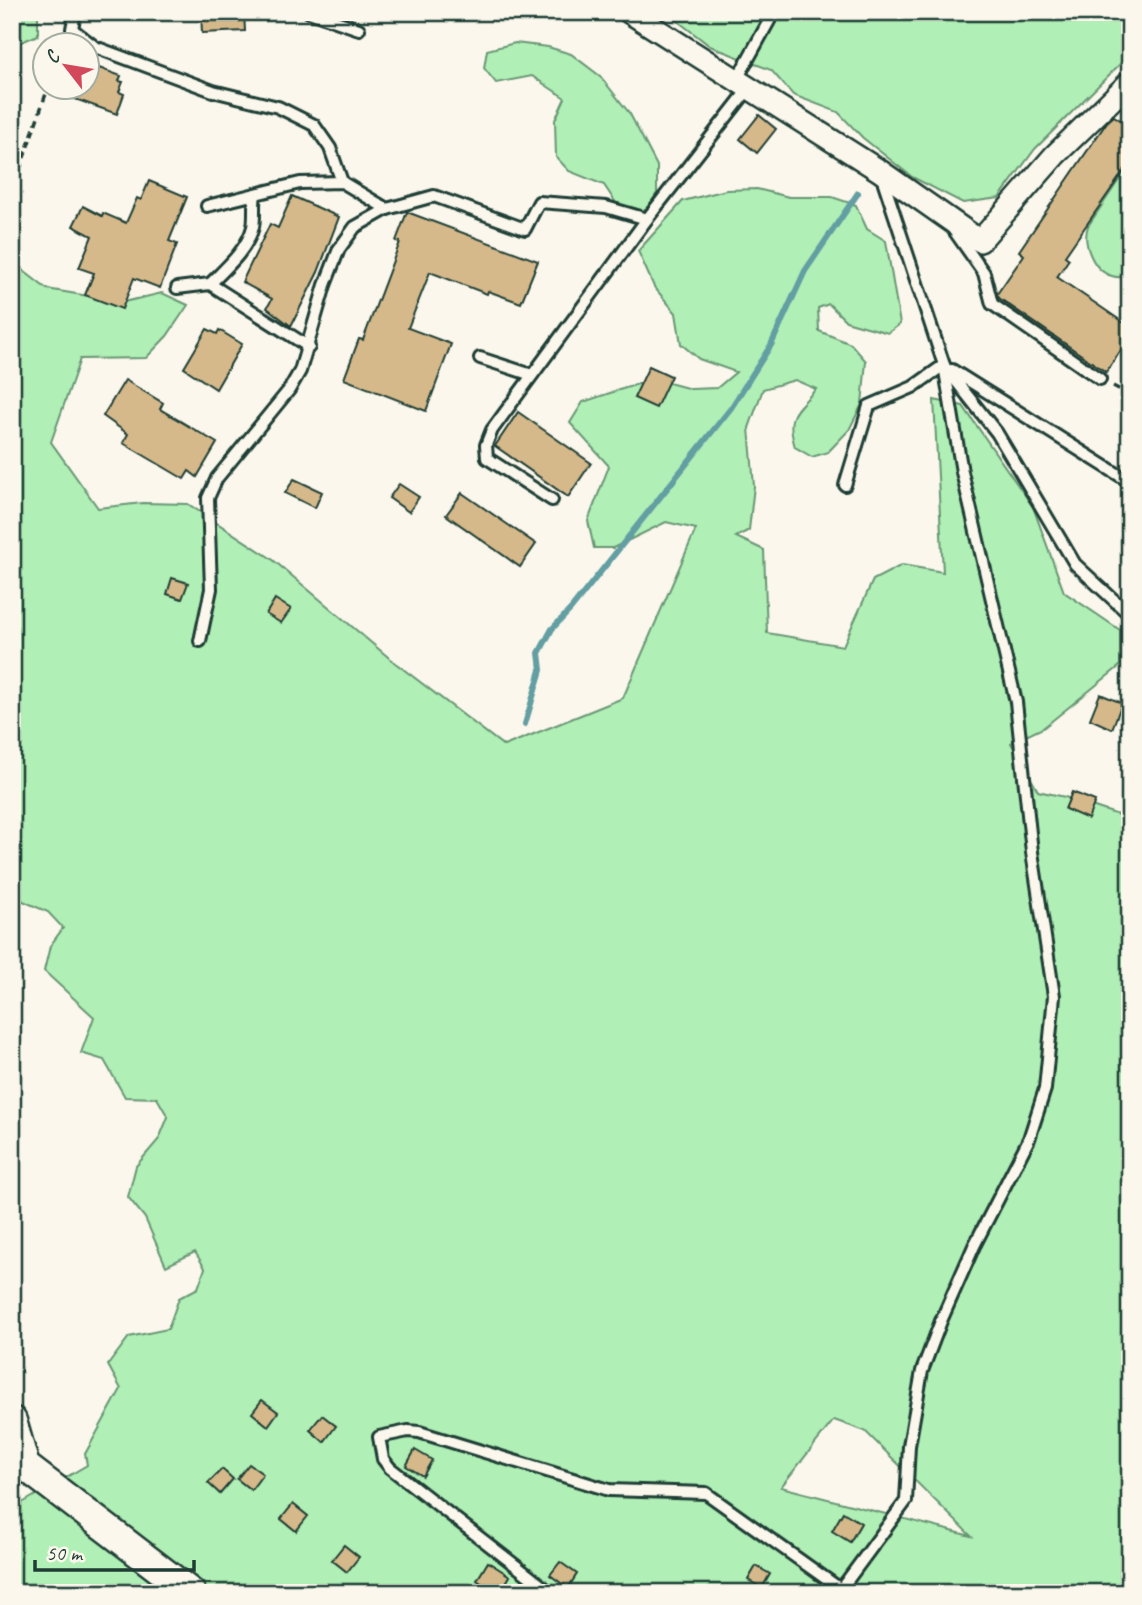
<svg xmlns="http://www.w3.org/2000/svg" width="1142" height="1605" font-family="Caveat,sans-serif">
  <rect width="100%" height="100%" fill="#fbf7ec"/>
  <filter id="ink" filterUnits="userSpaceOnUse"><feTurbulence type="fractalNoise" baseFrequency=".0143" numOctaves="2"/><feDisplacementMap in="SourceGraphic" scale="14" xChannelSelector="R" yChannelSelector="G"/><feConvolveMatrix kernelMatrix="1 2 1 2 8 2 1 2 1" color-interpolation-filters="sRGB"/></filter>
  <g filter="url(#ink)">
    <g fill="#b0efb5" stroke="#689674" stroke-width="2" fill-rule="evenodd">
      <path d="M 12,12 L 38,12 L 38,35 L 12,46 Z"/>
      <path d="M 666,12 L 1130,12 L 1130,62 L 1122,62 L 1035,149 L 999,198 L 963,203 L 912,177 L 863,138 L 838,112 L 793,95 L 771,70 L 710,46 Z"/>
      <path d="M 515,43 L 548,47 L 571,54 L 600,76 L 630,114 L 657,166 L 657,193 L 645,212 L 624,209 L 616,203 L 604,185 L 569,171 L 556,157 L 555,120 L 565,98 L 532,76 L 496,83 L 484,68 L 487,50 Z"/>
      <path d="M 1130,170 L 1130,277 C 1124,277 1117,278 1112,276 C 1093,271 1082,243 1088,226 L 1123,174 Z"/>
      <path d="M 757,189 L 789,197 L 832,197 L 856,205 L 867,229 L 886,241 L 900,324 L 888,333 L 846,321 L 829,304 L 818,308 L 819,331 L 851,344 L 866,361 L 862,404 L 849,430 L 828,452 L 812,457 L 795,447 C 785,413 796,412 816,389 L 795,380 L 763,389 L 749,428 L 754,486 L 749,530 L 736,537 L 764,550 L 767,633 L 843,646 L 873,580 L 902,565 L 943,572 L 934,400 L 963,406 L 1033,507 L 1064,592 L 1120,630 L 1120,666 L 1043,728 L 1011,743 L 1038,791 L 1065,797 L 1130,819 L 1130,1593 L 12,1593 L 12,1509 L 87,1465 L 85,1454 L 121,1389 L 108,1365 L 129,1337 L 168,1329 L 179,1298 L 198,1288 L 205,1268 L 195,1252 L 166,1266 L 145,1218 L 128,1197 L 136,1166 L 159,1139 L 168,1117 L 157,1098 L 125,1097 L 104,1060 L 81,1053 L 94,1017 L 44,971 L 50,946 L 63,928 L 48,912 L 12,896 L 12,262 L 47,289 L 124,302 L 162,293 L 188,305 L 167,336 L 146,358 L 80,359 L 51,442 L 98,508 L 143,503 L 188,504 L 272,559 L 394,662 L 504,746 L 623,698 L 696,529 L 666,522 L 613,548 L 594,548 L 588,521 L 609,466 L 570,423 L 583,402 L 616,391 L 654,379 L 691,389 L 717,388 L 736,372 L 699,359 L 681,344 L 676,313 L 654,287 L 638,251 L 683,201 L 726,190 ZM 834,1420 L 865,1431 L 971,1536 L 781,1487 Z"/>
    </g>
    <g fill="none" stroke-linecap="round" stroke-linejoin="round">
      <path stroke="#629ea2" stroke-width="6" d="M 525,724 L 541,670 L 539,653 L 552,629 L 571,609 L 731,408 L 771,345 L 805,271 L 858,193"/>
    </g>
    <g fill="#d6b98a" stroke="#1f3d34" stroke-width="2">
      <path d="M 201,12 L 244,12 L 245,31 L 202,33 Z"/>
      <path d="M 88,64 L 121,76 L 119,81 L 123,82 L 119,92 L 124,94 L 117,114 L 50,90 L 50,88 L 88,88 Z"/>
      <path d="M 759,115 L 776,129 L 757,153 L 740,139 Z"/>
      <path d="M 1114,116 L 1130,126 L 1130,162 L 1065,256 L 1069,259 L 1057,277 L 1130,327 L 1130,337 L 1106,372 L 999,298 L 997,294 L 1024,255 L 1019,251 L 1107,122 Z"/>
      <path d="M 149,181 L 187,197 L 169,241 L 177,244 L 160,288 L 134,278 L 122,309 L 85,295 L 94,273 L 79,268 L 92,236 L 73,226 L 83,206 L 102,216 L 103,213 L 126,223 L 137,198 L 141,200 Z"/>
      <path d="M 292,196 L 339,217 L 318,272 L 291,326 L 267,308 L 272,299 L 242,282 L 270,224 L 278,228 Z"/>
      <path d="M 407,212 L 538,261 L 521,303 L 488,291 L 487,294 L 430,272 L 408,328 L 451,344 L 426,411 L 344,379 L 359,339 L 363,340 L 400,242 L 396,241 Z"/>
      <path d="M 207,329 L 217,334 L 219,330 L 242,344 L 216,389 L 184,368 Z"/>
      <path d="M 649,366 L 671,376 L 656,408 L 634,398 Z"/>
      <path d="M 125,380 L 163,403 L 160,409 L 217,443 L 197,477 L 189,471 L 184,479 L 123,443 L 128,434 L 103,416 Z"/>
      <path d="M 518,412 L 591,463 L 568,497 L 495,446 Z"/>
      <path d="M 294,479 L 322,492 L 315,508 L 285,493 Z"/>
      <path d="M 399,484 L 419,497 L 409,512 L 389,498 Z"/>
      <path d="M 462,493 L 536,544 L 520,567 L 446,515 Z"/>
      <path d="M 172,578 L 188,583 L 182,599 L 167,594 Z"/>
      <path d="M 275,599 L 291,609 L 281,623 L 266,614 Z"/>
      <path d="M 1100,694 L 1122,703 L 1112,729 L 1090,719 Z"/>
      <path d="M 1072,792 L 1095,801 L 1088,819 L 1065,809 Z"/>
      <path d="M 262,1400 L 278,1412 L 268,1426 L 252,1413 Z"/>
      <path d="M 322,1415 L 336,1426 L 324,1442 L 310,1430 Z"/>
      <path d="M 415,1450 L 432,1460 L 423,1476 L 406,1466 Z"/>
      <path d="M 249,1464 L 263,1474 L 251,1490 L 237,1479 Z"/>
      <path d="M 222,1469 L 233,1479 L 220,1494 L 208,1483 Z"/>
      <path d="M 293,1504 L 308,1516 L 296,1531 L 281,1519 Z"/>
      <path d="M 843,1512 L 861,1523 L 850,1542 L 832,1531 Z"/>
      <path d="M 344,1545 L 359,1557 L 347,1572 L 332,1560 Z"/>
      <path d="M 488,1562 L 510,1576 L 500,1593 L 474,1593 L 481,1583 L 477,1580 Z"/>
      <path d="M 560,1562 L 577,1574 L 568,1588 L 550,1575 Z"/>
      <path d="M 756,1566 L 770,1574 L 762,1588 L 748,1580 Z"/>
    </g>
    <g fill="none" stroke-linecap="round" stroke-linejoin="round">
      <g stroke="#1f3d34" stroke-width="16">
        <g id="lane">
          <path d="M 75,12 L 72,29 L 95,47 L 213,91 L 278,107 L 314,125 L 330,148 L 342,182"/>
          <path d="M 309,12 L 359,29"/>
          <path d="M 737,79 L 774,12"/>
          <path d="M 207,206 L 300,183 L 342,182 L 387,209 L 434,196 L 525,229 L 539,202 L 606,207 L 647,219"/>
          <path d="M 953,229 L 984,273 L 992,304 L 1100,379"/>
          <path d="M 210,284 C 226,268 247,250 253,227 C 255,217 253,205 255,194"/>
          <path d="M 177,288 L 210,284 L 309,347"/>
          <path d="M 480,358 L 532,375"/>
          <path d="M 945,367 L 997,433 L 1075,564 L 1130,615"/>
          <path d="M 952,370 L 1130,482"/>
          <path d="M 845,485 L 869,406 L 913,387 L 944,365"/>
          <path d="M 552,500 L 487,458 L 486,445 L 492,430 L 647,219 L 750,87"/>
          <path d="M 200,641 L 211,589 L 208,498 L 217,478 L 289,390 L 300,371 L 325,285 L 339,249 L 355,227 L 387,209"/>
          <path d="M 841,1589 L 906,1501 L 909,1446 L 922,1371 L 941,1321 L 974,1246 L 1029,1139 L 1045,1089 L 1054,996 L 1032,852 L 1016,702 L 962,472 L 944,365 L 882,177"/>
          <path d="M 551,1593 L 390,1468 L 383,1459 L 379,1437 L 408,1431 L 419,1432 L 609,1490 L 706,1493 L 846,1593"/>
        </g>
      </g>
      <g stroke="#1f3d34" stroke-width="26">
        <path id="street" d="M 629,12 L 880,171 L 980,241 L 1055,155 L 1130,82"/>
      </g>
      <g stroke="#1f3d34" stroke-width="33">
        <path id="secondary" d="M 12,1421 L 25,1466 L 191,1593"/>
      </g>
      <g stroke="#1f3d34" stroke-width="3.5" stroke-dasharray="7 5" stroke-linecap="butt">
        <path d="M 12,192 L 48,88"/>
        <path d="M 1113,386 L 1130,395"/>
      </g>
      <use href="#lane" stroke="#fbf7ec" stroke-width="10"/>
      <use href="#street" stroke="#fbf7ec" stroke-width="21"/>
      <use href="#secondary" stroke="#fbf7ec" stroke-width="28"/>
    </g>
  </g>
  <rect width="1142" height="1605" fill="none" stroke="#fbf7ec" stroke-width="42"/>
  <rect x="21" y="21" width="1100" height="1563" fill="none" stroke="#1f3d34" stroke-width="2.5" filter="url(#ink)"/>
  <g transform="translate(66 66) rotate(301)"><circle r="33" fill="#fbf7ec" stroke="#a3ada2" stroke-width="2"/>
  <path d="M0-5L12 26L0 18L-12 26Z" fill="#d1495b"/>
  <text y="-10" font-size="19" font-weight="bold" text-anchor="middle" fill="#1f3d34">С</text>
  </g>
  <path d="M35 1560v10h159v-10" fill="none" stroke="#1f3d34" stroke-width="3.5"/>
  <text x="46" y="1560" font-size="21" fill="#1f3d34" stroke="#fbf7ec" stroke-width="5" paint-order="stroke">50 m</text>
</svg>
